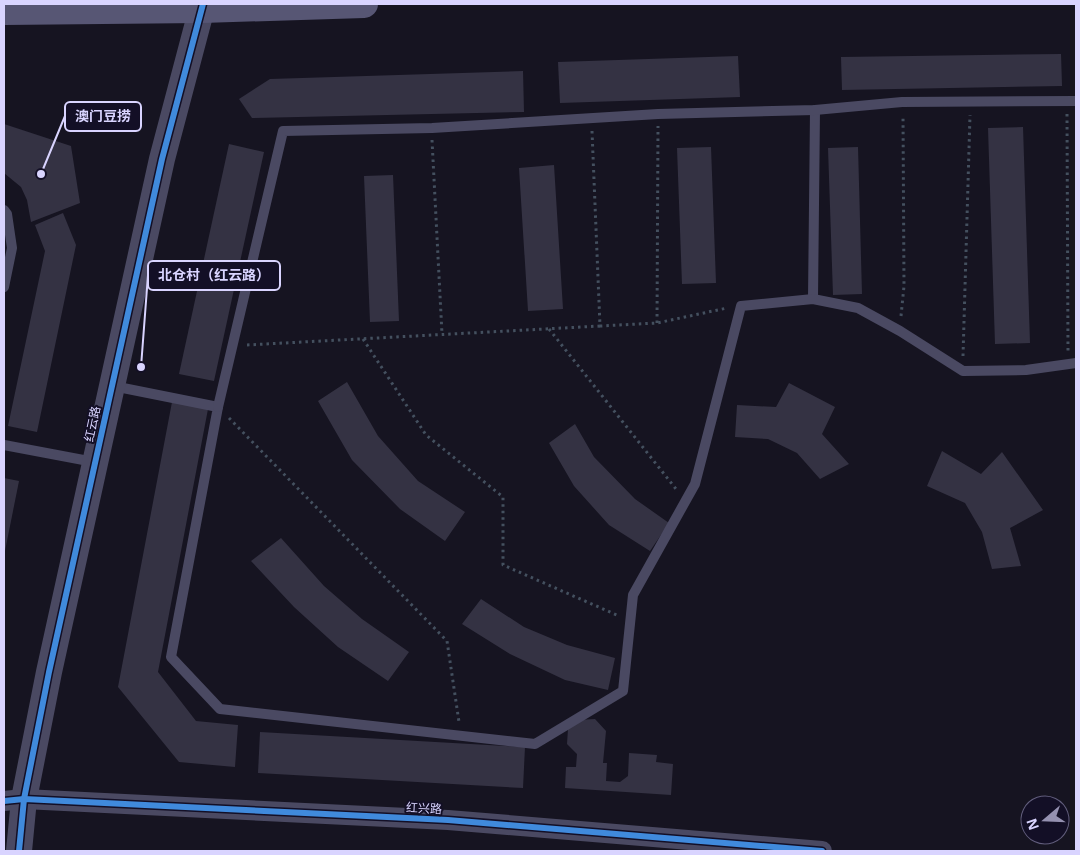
<svg xmlns="http://www.w3.org/2000/svg" width="1080" height="855" font-family="'Noto Sans','Noto Sans SC',sans-serif">
  <rect width="100%" height="100%" fill="#161421"/>
  <g fill="#343243">
    <path d="M 1061,54 L 1062,86 L 842,90 L 841,57 Z"/>
    <path d="M 738,56 L 740,97 L 560,103 L 558,62 Z"/>
    <path d="M 523,71 L 524,112 L 252,118 L 239,99 L 270,79 Z"/>
    <path d="M 4,124 L 71,146 L 80,203 L 31,222 L 27,200 L 21,187 L 4,173 Z"/>
    <path d="M 1023,127 L 1030,343 L 995,344 L 988,128 Z"/>
    <path d="M 229,144 L 264,152 L 214,381 L 179,374 Z"/>
    <path d="M 711,147 L 716,283 L 682,284 L 677,148 Z"/>
    <path d="M 858,147 L 862,294 L 833,295 L 828,148 Z"/>
    <path d="M 554,165 L 563,309 L 528,311 L 519,168 Z"/>
    <path d="M 393,175 L 399,321 L 370,322 L 364,176 Z"/>
    <path d="M 63,213 L 76,245 L 37,432 L 8,426 L 45,251 L 35,225 Z"/>
    <path d="M 347,382 L 378,436 L 418,481 L 465,512 L 445,541 L 400,509 L 352,460 L 318,401 Z"/>
    <path d="M 789,383 L 835,407 L 822,434 L 849,464 L 820,479 L 797,453 L 768,439 L 735,437 L 737,405 L 776,407 Z"/>
    <path d="M 172,402 L 208,409 L 158,672 L 196,721 L 238,725 L 235,767 L 179,762 L 118,687 Z"/>
    <path d="M 575,424 L 594,457 L 635,499 L 669,523 L 650,551 L 609,525 L 574,486 L 549,443 Z"/>
    <path d="M 942,451 L 981,474 L 1002,452 L 1043,510 L 1010,528 L 1021,566 L 992,569 L 982,532 L 965,503 L 927,486 Z"/>
    <path d="M 4,478 L 19,481 L 5,551 L 4,551 Z"/>
    <path d="M 281,538 L 324,586 L 362,619 L 409,652 L 388,681 L 338,647 L 294,607 L 251,561 Z"/>
    <path d="M 481,599 L 524,627 L 567,645 L 615,658 L 608,690 L 565,680 L 510,654 L 462,624 Z"/>
    <path d="M 595,719 L 606,731 L 603,763 L 607,763 L 606,781 L 620,782 L 628,776 L 629,753 L 657,755 L 656,762 L 673,764 L 671,795 L 565,788 L 566,767 L 576,767 L 577,754 L 567,744 L 568,729 L 577,720 Z"/>
    <path d="M 260,732 L 525,747 L 523,788 L 258,773 Z"/>
  </g>
  <g fill="none" stroke-linecap="round" stroke-linejoin="round">
    <g stroke="#44505f" stroke-width="3" stroke-dasharray="2.5 4" stroke-linecap="butt">
      <path d="M 1067,114 L 1068,351"/>
      <path d="M 592,131 L 600,326 L 657,323 L 727,308"/>
      <path d="M 432,140 L 442,334"/>
      <path d="M 901,316 L 904,286 L 903,115"/>
      <path d="M 657,323 L 658,126"/>
      <path d="M 549,329 L 676,489"/>
      <path d="M 363,339 L 426,435 L 503,497 L 503,565 L 619,616"/>
      <path d="M 247,345 L 600,326"/>
      <path d="M 963,356 L 970,115"/>
      <path d="M 229,418 L 447,641 L 459,722"/>
    </g>
    <g stroke="#4a4962" stroke-width="10">
      <path d="M 4,210 L 7,214 L 12,248 L 4,287"/>
      <path d="M 813,299 L 815,110"/>
      <path d="M 113,386 L 218,407 L 171,657 L 220,709 L 535,744 L 623,691 L 633,595 L 695,484 L 741,306 L 813,299 L 858,308 L 900,331 L 963,371 L 1026,370 L 1076,363"/>
      <path d="M 218,407 L 283,131 L 432,128 L 658,114 L 815,110 L 902,102 L 1076,101"/>
      <path d="M 4,445 L 94,462"/>
    </g>
    <path stroke="#4a4962" stroke-width="20" d="M 4,801 L 24,799 L 448,820 L 822,851"/>
    <path stroke="#4a4962" stroke-width="26" d="M 19,851 L 24,799 L 49,672 L 162,159 L 203,4"/>
    <path stroke="#575674" stroke-width="28" d="M 4,11 L 202,9 L 364,4"/>
    <g stroke="#130f26" stroke-width="9">
      <g id="cycleway">
        <path d="M 4,801 L 24,799 L 448,820 L 822,851"/>
        <path d="M 19,851 L 24,799 L 49,672 L 162,159 L 203,4"/>
      </g>
    </g>
    <use href="#cycleway" stroke="#408adc" stroke-width="6"/>
  </g>
  <g text-anchor="middle" dominant-baseline="central" stroke-width="4" stroke-linejoin="round" paint-order="stroke">
    <g font-size="12" fill="#d9d4ff" stroke="#130f26">
      <text transform="translate(92 424) rotate(-78)">红云路</text>
      <text transform="translate(424 808) rotate(3)">红兴路</text>
    </g>
  </g>
  <path fill="none" stroke="#d9d4ff" stroke-width="2" d="M41 174L65 116M141 367L148 275"/>
  <g fill="#d9d4ff" stroke="#130f26" stroke-width="2">
    <circle cx="41" cy="174" r="5"/>
    <circle cx="141" cy="367" r="5"/>
  </g>
  <g fill="#130f26" stroke="#d9d4ff" stroke-width="2">
    <rect x="65" y="102" width="76" height="29" rx="5"/>
    <rect x="148" y="261" width="132" height="29" rx="5"/>
  </g>
  <g font-size="14" text-anchor="middle" font-weight="bold" fill="#d9d4ff">
    <text x="103" y="121">澳门豆捞</text>
    <text x="214" y="280">北仓村（红云路）</text>
  </g>
  <rect width="1080" height="855" fill="none" stroke="#d9d4ff" stroke-width="10"/>
  <g transform="translate(1045 820) rotate(251)"><circle r="24" fill="#130f26" stroke="#625e7d"/>
  <path d="M0-4L9 19L0 12L-9 19Z" fill="#9591b1"/>
  <text y="-8" font-size="14" font-weight="bold" text-anchor="middle" fill="#d9d4ff">N</text>
  </g>
</svg>
